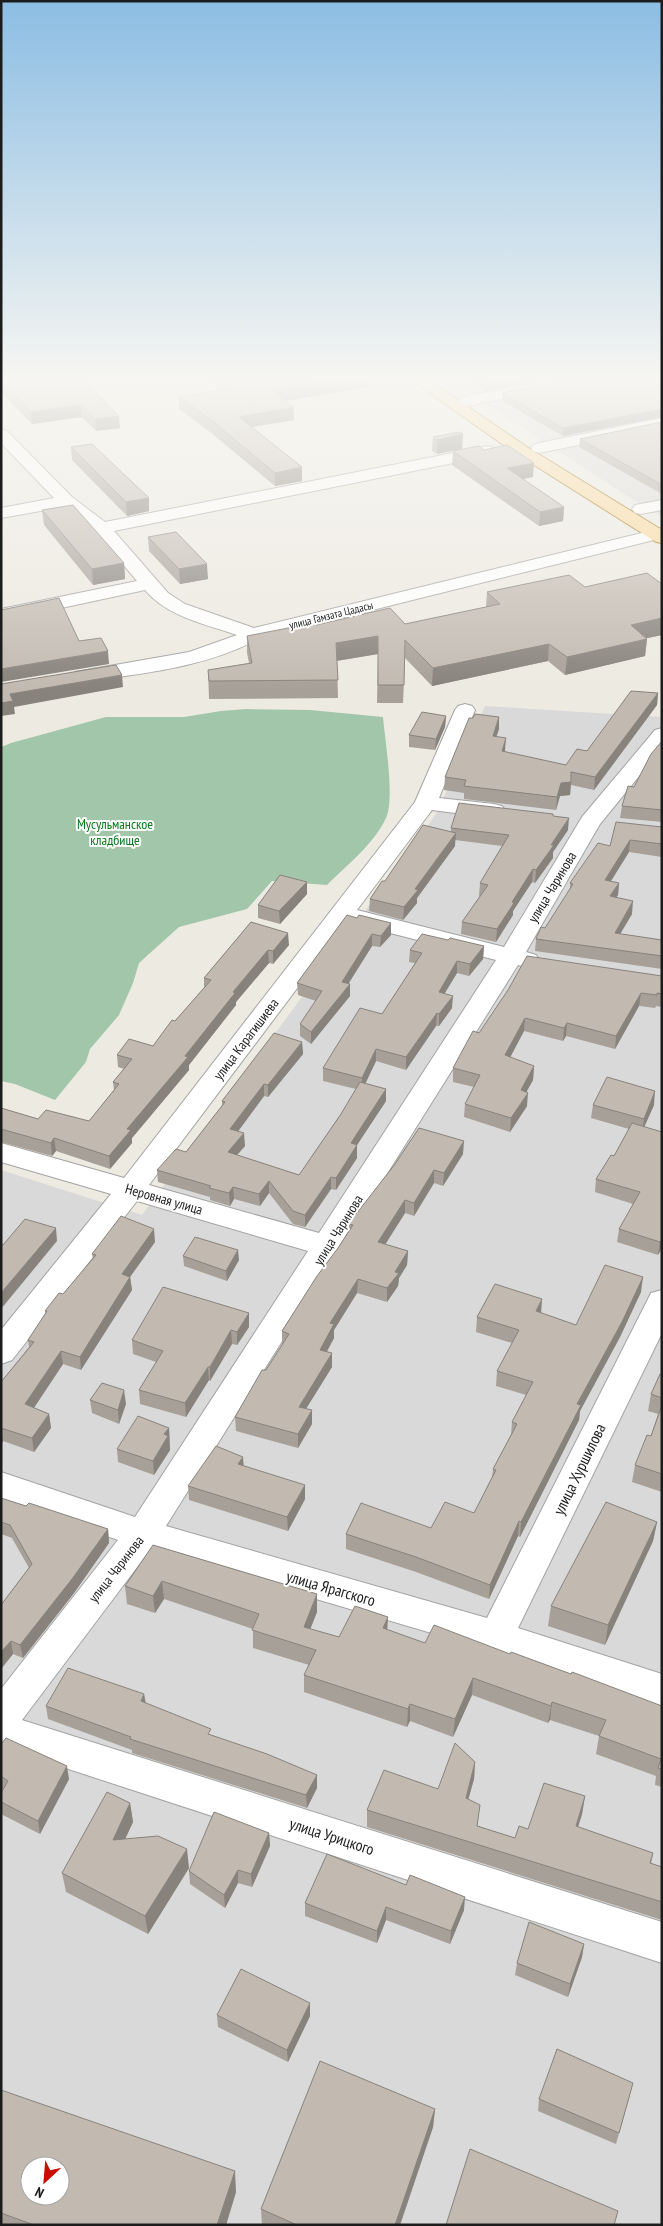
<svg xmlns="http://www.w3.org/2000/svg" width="663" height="2226" font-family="'PT Sans Narrow',sans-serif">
  <rect width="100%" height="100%" fill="#edeae1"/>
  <g fill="#dad9d9" fill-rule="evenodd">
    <path d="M 445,378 L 662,378 L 662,517 L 632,499 Z"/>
    <path d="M 485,706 L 662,717 L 662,2225 L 1,2225 L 1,1170 L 142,1215 L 436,814 ZM 30,2166 L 60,2166 L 60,2196 L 30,2196 Z"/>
  </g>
  <path fill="#a2c6aa" d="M 246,709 L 310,710 L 383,717 C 385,740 395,799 386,818 C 373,845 348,864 327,885 L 272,881 L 247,909 L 179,927 L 139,963 L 133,983 L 119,1015 L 90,1049 L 86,1062 L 55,1100 L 15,1084 L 1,1081 L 1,747 L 11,743 L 106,717 L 184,717 L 221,711 Z"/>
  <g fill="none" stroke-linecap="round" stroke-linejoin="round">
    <g stroke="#a3a3a3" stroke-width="2">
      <g id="minor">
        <path d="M 560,378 L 592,378 L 585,382 L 467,406 L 462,404 L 459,401 L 462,398 L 467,396 Z"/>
        <path d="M 662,418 L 662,428 L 539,453 L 533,451 L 531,448 L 533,445 L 539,443 Z"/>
        <path d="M 1,429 L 7,431 L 72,497 L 105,522 L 488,446 L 494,448 L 496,451 L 494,454 L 488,456 L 114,531 L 168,593 L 185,604 L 254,628 L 662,528 L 662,538 L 260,638 C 205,668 143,673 82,682 L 75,680 L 72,676 L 75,672 L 189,652 L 237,635 C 205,624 168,617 145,590 L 1,621 L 1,609 L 137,581 L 96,532 L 63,507 L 1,518 L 1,508 L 54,498 L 1,443 Z"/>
        <path d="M 662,500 L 662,510 L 641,514 L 635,513 L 632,509 L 635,505 Z"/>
        <path d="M 465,704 L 472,706 L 475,710 L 439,798 L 494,804 L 502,806 L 505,811 L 502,816 L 494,818 L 432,810 L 357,910 L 504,947 L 582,817 L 655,730 L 662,728 L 662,748 L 600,824 L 526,952 L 536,955 L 539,960 L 536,965 L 527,967 L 518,965 L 166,1526 L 487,1618 L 647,1301 L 651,1293 L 662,1290 L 662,1333 L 518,1628 L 662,1674 L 662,1707 L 496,1652 L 150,1550 L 22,1720 L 662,1922 L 662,1963 L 1,1747 L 1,1689 L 118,1540 L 1,1499 L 1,1472 L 135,1517 L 308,1251 L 137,1201 L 12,1360 L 1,1364 L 1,1330 L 111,1194 L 1,1162 L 1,1143 L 124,1178 L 415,802 L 455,710 L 458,706 ZM 347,922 L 496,960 L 319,1233 L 149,1185 Z"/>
      </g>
    </g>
    <g stroke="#936d00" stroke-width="2">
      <path id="major" d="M 408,378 L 426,378 L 527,447 L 662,530 L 662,543 L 656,542 L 515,453 Z"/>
    </g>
    <use href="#minor" fill="#fff" fill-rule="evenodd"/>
    <use href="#major" fill="#fcd797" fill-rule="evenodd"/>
  </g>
  <g fill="#a7a098">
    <path d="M 1,378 L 82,378 L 120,428 L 96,431 L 82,417 L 32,424 L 1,392 Z"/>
    <path d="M 204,378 L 370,378 L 370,387 L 285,401 L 294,420 L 252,427 L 302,481 L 275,486 L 210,432 L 179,409 L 179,397 L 219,390 Z"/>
    <path d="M 464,378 L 548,378 L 485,391 Z"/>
    <path d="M 662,378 L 662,417 L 563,436 L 502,401 L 502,393 Z"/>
    <path d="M 662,422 L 662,494 L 579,447 L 580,439 Z"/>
    <path d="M 433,437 L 462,449 L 437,454 L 432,451 Z"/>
    <path d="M 71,447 L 149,498 L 149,511 L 127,516 L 72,460 Z"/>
    <path d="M 484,450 L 533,477 L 523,479 L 564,507 L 563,521 L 539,526 L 452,465 L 453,451 Z"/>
    <path d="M 42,510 L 124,563 L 125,579 L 93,585 L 44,525 Z"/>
    <path d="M 148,537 L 208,579 L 180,584 L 149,551 Z"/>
    <path d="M 662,584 L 662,635 L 647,638 L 645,656 L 565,675 L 548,661 L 432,686 L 405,658 L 403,703 L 377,703 L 378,654 L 337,661 L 338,698 L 209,699 L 208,670 L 249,663 L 247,653 L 247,636 L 316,625 L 405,624 L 486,607 L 487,592 Z"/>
    <path d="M 658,693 L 657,705 L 594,790 L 571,785 L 570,795 L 560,796 L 556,810 L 464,799 L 464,793 L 444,790 L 445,777 L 473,718 L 499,729 L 496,737 L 505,752 L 566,765 L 587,751 Z"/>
    <path d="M 446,716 L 445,727 L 435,750 L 409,747 L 409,735 Z"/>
    <path d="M 662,741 L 662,822 L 620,818 L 622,806 L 634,787 Z"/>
    <path d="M 553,816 L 568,830 L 553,852 L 553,858 L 535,883 L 532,882 L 513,911 L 513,915 L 496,942 L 461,934 L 462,922 L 480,896 L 479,896 L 480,883 L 502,846 L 455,840 L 455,846 L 417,898 L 417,903 L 403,920 L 369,911 L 370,899 L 385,881 L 451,832 L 451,828 Z"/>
    <path d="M 662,827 L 662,857 L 629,852 L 611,881 L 619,883 L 618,895 L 616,897 L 632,914 L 620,934 L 662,940 L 662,969 L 535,951 L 536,939 L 545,928 L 570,890 L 570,883 L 610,846 Z"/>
    <path d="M 307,882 L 307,894 L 280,924 L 258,918 L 258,905 Z"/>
    <path d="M 357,918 L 391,923 L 391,935 L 380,947 L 372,946 L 348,984 L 350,984 L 350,996 L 311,1044 L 300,1036 L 300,1024 L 316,1001 L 298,995 L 297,983 Z"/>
    <path d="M 251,922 L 289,945 L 273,964 L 269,963 L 236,1002 L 236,1005 L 189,1065 L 189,1070 L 132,1138 L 132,1143 L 110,1169 L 56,1151 L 52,1156 L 1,1142 L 1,1108 L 38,1119 L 89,1121 L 114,1090 L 113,1082 L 124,1069 L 118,1067 L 117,1055 L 153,1046 L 204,988 L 204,978 Z"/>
    <path d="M 448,940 L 484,946 L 483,959 L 469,976 L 457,973 L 445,993 L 452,1008 L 439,1026 L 436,1026 L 406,1070 L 376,1061 L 365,1083 L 386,1089 L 386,1101 L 357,1145 L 357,1158 L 336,1190 L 331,1189 L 305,1227 L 293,1224 L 269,1193 L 260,1206 L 234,1199 L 230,1206 L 210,1200 L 210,1197 L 158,1182 L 157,1170 L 186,1152 L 222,1106 L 222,1101 L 302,1042 L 303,1054 L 268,1097 L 264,1096 L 238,1131 L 245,1146 L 237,1155 L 299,1175 L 341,1114 L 356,1089 L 323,1081 L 323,1068 L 382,1014 L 415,963 L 409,962 L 410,950 Z"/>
    <path d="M 662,976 L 662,1007 L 656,1006 L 655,1008 L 639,1006 L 615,1049 L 566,1036 L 563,1041 L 524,1031 L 510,1057 L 534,1066 L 533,1080 L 526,1092 L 527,1106 L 510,1132 L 464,1117 L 465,1104 L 474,1087 L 453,1082 L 453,1068 L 479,1033 Z"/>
    <path d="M 593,1105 L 654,1105 L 644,1127 L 662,1248 L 658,1255 L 617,1242 L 619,1229 L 633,1204 L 595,1192 L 596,1179 L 614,1156 L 629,1129 L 591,1118 Z"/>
    <path d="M 463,1154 L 443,1186 L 434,1183 L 414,1216 L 405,1213 L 385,1244 L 408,1251 L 407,1265 L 399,1278 L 398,1286 L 387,1302 L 357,1293 L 334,1330 L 334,1338 L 327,1352 L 332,1367 L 306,1409 L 312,1424 L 298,1448 L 236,1431 L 235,1417 L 266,1370 L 282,1345 L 282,1331 L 338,1248 L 349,1230 L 349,1224 L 395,1164 Z"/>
    <path d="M 155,1242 L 130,1277 L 132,1290 L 81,1370 L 63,1364 L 34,1408 L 49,1414 L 51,1428 L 34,1452 L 3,1441 L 1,1445 L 1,1382 L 29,1347 L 28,1340 L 46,1314 L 45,1311 L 63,1294 L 93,1259 L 92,1254 Z"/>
    <path d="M 183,1256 L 239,1260 L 227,1281 L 184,1266 Z"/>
    <path d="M 641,1292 L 620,1337 L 580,1411 L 579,1420 L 520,1537 L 518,1536 L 489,1599 L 416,1572 L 346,1549 L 346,1534 L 431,1528 L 474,1513 L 492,1477 L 493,1469 L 511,1435 L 512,1422 L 526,1395 L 496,1386 L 497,1371 L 512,1343 L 476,1332 L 477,1317 L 541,1313 L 576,1325 Z"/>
    <path d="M 249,1327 L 237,1345 L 232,1344 L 210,1381 L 209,1380 L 186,1417 L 140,1404 L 139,1390 L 156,1362 L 133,1354 L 132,1340 Z"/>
    <path d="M 662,1375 L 662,1492 L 632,1482 L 635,1465 L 651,1436 L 658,1414 L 648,1411 L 651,1394 Z"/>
    <path d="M 90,1400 L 126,1404 L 119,1424 L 92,1413 Z"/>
    <path d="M 169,1428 L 170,1450 L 154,1475 L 118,1462 L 117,1449 Z"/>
    <path d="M 188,1486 L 305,1499 L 288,1531 L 189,1500 Z"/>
    <path d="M 1,1498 L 26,1506 L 108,1529 L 109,1543 L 74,1593 L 23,1658 L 13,1654 L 1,1669 L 1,1605 L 29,1568 L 12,1538 L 1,1534 Z"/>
    <path d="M 657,1522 L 653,1541 L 605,1645 L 548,1626 L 551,1606 Z"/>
    <path d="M 153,1545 L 317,1594 L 317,1612 L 310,1629 L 339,1637 L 387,1630 L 425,1643 L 510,1654 L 571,1674 L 662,1706 L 662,1787 L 655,1785 L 656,1776 L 596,1754 L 599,1736 L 550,1720 L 548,1723 L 472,1695 L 453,1737 L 410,1721 L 407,1727 L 304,1692 L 304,1675 L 309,1665 L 253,1648 L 253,1629 L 164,1599 L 155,1613 L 127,1604 L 125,1586 Z"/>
    <path d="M 144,1694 L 146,1703 L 211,1735 L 317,1775 L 317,1788 L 307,1808 L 132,1753 L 132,1750 L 48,1719 L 46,1706 Z"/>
    <path d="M 1,1744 L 69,1779 L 40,1834 L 1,1814 L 1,1793 L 3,1789 L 1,1788 Z"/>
    <path d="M 475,1762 L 474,1779 L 468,1799 L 478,1826 L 515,1838 L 528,1829 L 585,1796 L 582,1814 L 578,1827 L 653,1853 L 651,1864 L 662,1867 L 662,1920 L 367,1827 L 367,1810 L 438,1789 Z"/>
    <path d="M 130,1803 L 133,1822 L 125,1839 L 189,1868 L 148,1934 L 66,1892 L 62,1873 Z"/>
    <path d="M 269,1833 L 270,1846 L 252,1887 L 238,1883 L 225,1908 L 190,1884 L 189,1871 Z"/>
    <path d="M 305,1903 L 464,1910 L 450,1944 L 386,1920 L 377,1943 L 305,1916 Z"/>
    <path d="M 584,1944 L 582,1957 L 568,1997 L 515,1975 L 517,1963 Z"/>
    <path d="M 310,2003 L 310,2016 L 288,2062 L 218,2027 L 217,2015 Z"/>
    <path d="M 1,2090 L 236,2192 L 226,2225 L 1,2225 Z"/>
    <path d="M 630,2095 L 616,2144 L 538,2111 L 539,2099 Z"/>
    <path d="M 435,2109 L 433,2127 L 400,2225 L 262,2225 L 261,2209 Z"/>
  </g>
  <g fill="#88827c">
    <path d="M 345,378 L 370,378 L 370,387 L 271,403 L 271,390 Z"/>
    <path d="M 508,378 L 548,378 L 485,391 L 485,383 Z"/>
    <path d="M 81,405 L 82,417 L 32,424 L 31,412 Z"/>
    <path d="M 294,407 L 294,420 L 239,429 L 239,417 Z"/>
    <path d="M 662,409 L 662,417 L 563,436 L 563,428 Z"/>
    <path d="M 119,416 L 120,428 L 96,431 L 95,419 Z"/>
    <path d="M 463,434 L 462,449 L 437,454 L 437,440 Z"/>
    <path d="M 534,463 L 533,477 L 507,482 L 507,468 Z"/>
    <path d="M 302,467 L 302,481 L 275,486 L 275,473 Z"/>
    <path d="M 149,498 L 149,511 L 127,516 L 126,502 Z"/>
    <path d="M 564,507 L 563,521 L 539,526 L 540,512 Z"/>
    <path d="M 124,563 L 125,579 L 93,585 L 92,569 Z"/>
    <path d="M 207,564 L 208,579 L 180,584 L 179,569 Z"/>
    <path d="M 662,618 L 662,635 L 629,642 L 631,625 Z"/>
    <path d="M 378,636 L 378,654 L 335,661 L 336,643 Z"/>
    <path d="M 647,639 L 645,656 L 565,675 L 567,657 Z"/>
    <path d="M 549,644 L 548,661 L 432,686 L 433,668 Z"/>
    <path d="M 108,651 L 109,664 L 1,682 L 1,669 Z"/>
    <path d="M 122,675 L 123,687 L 14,707 L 15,714 L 1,716 L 1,703 L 10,694 Z"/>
    <path d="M 658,693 L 657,705 L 594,790 L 595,777 Z"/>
    <path d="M 446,716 L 445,727 L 435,750 L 436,739 Z"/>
    <path d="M 499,717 L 499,729 L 492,749 L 493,736 Z"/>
    <path d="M 506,738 L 505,751 L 501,764 L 502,751 Z"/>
    <path d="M 571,782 L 570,795 L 560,796 L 556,810 L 557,797 L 561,783 Z"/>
    <path d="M 569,818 L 568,830 L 553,852 L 553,858 L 535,883 L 536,870 L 551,845 Z"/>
    <path d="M 456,833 L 455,846 L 417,898 L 417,903 L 403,920 L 404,907 L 415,889 Z"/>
    <path d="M 630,840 L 629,852 L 604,892 L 605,880 Z"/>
    <path d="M 533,869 L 532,882 L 513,911 L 513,915 L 496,942 L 497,929 L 512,902 Z"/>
    <path d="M 307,882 L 307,894 L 280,924 L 279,911 Z"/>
    <path d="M 619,883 L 618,895 L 609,908 L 610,896 Z"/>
    <path d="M 633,901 L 632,914 L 613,946 L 615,933 Z"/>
    <path d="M 391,923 L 391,935 L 380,947 L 381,936 Z"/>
    <path d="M 288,933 L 289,945 L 273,964 L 273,951 Z"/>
    <path d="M 372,934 L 372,946 L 342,994 L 342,982 Z"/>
    <path d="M 484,946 L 483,959 L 469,976 L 470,964 Z"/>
    <path d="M 268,950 L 269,963 L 236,1002 L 236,1005 L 189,1065 L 189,1070 L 132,1138 L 132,1143 L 110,1169 L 109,1156 L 127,1129 L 185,1056 L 233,992 Z"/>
    <path d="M 457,961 L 457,973 L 438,1004 L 439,992 Z"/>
    <path d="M 350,984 L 350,996 L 311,1044 L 311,1032 Z"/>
    <path d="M 641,993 L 639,1006 L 615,1049 L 616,1036 Z"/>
    <path d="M 453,996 L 452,1008 L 439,1026 L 439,1014 Z"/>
    <path d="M 437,1013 L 436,1026 L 406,1070 L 406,1057 Z"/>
    <path d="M 525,1018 L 524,1031 L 504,1069 L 505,1055 Z"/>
    <path d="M 567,1023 L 566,1036 L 563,1041 L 564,1028 Z"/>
    <path d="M 302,1042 L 303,1054 L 268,1097 L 268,1085 Z"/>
    <path d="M 376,1049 L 376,1061 L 362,1091 L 362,1078 Z"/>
    <path d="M 534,1066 L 533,1080 L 520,1104 L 521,1090 Z"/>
    <path d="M 264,1084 L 264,1096 L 231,1141 L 230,1129 Z"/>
    <path d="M 386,1089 L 386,1101 L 357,1145 L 357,1158 L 336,1190 L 336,1178 L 351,1143 Z"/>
    <path d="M 655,1091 L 654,1105 L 642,1132 L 644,1119 Z"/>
    <path d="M 528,1093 L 527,1106 L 510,1132 L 511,1118 Z"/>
    <path d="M 244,1133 L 245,1146 L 229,1164 L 228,1152 Z"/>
    <path d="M 54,1138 L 56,1151 L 52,1156 L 51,1143 Z"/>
    <path d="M 464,1141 L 463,1154 L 443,1186 L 444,1173 Z"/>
    <path d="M 434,1170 L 434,1183 L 414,1216 L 414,1203 Z"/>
    <path d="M 331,1177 L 331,1189 L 305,1227 L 305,1215 Z"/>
    <path d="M 269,1181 L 269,1193 L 260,1206 L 259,1194 Z"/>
    <path d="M 233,1187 L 234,1199 L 230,1206 L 229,1193 Z"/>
    <path d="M 405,1200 L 405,1213 L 378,1256 L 378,1242 Z"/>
    <path d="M 56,1228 L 57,1241 L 1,1309 L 1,1293 Z"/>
    <path d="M 154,1229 L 155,1242 L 130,1277 L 132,1290 L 81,1370 L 80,1357 L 122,1274 Z"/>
    <path d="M 662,1239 L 662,1248 L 658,1255 L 660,1242 Z"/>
    <path d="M 238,1250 L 239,1260 L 227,1281 L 226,1271 Z"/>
    <path d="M 408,1251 L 407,1265 L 399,1278 L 398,1286 L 387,1302 L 387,1288 L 395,1272 Z"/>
    <path d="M 643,1277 L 641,1292 L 620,1337 L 580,1411 L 579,1420 L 520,1537 L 521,1522 L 577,1404 Z"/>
    <path d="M 358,1279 L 357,1293 L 334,1330 L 334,1338 L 320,1363 L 320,1350 L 330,1323 Z"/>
    <path d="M 542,1299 L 541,1314 L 536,1311 Z"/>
    <path d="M 249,1313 L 249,1327 L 237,1345 L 237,1332 Z"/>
    <path d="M 231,1330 L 232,1344 L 210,1381 L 210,1367 Z"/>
    <path d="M 61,1351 L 63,1364 L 27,1418 L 25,1404 Z"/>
    <path d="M 332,1353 L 332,1367 L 299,1420 L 299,1407 Z"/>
    <path d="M 208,1367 L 209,1380 L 186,1417 L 185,1403 Z"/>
    <path d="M 124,1390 L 126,1404 L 119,1424 L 118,1410 Z"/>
    <path d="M 312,1410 L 312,1424 L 298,1448 L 298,1434 Z"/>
    <path d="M 49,1414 L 51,1428 L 34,1452 L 32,1438 Z"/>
    <path d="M 1,1428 L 3,1441 L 1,1445 Z"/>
    <path d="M 169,1428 L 170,1450 L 154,1475 L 153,1461 L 164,1434 Z"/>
    <path d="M 243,1457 L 244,1470 L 238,1464 Z"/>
    <path d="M 305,1485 L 305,1499 L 288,1531 L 287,1517 Z"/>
    <path d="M 519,1521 L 518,1536 L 489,1599 L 490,1585 Z"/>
    <path d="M 657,1522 L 653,1541 L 605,1645 L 608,1625 Z"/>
    <path d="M 108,1529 L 109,1543 L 74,1593 L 23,1658 L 20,1645 Z"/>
    <path d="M 162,1581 L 164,1599 L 155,1613 L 153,1596 Z"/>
    <path d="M 317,1594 L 317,1612 L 304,1645 L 304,1627 Z"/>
    <path d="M 388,1617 L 387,1635 L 383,1628 Z"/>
    <path d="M 11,1641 L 13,1654 L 1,1669 L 1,1652 Z"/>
    <path d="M 473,1678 L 472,1695 L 453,1737 L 455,1719 Z"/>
    <path d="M 144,1694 L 146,1707 L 141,1701 Z"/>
    <path d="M 552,1702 L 550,1720 L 548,1723 L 551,1706 Z"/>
    <path d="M 410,1704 L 410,1721 L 407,1727 L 408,1709 Z"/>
    <path d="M 475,1762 L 474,1779 L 464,1815 L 466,1798 Z"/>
    <path d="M 67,1766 L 69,1779 L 40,1834 L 38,1821 Z"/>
    <path d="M 317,1775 L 317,1788 L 307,1808 L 306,1795 Z"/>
    <path d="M 585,1796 L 582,1814 L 573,1843 L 576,1826 Z"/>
    <path d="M 130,1803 L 133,1822 L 116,1859 L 113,1840 Z"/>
    <path d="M 269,1833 L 270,1846 L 252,1887 L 251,1874 Z"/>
    <path d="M 187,1849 L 189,1868 L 148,1934 L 145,1916 Z"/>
    <path d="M 238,1870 L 238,1883 L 225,1908 L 224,1895 Z"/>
    <path d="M 465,1897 L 464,1910 L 450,1944 L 451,1931 Z"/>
    <path d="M 386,1907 L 386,1920 L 377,1943 L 377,1931 Z"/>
    <path d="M 584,1944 L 582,1957 L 568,1997 L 570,1984 Z"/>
    <path d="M 310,2003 L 310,2016 L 288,2062 L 287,2050 Z"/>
    <path d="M 435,2109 L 433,2127 L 400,2225 L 395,2225 Z"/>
    <path d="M 235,2171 L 236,2192 L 226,2225 L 217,2225 Z"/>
  </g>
  <g fill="#c2bab1" stroke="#88827c" fill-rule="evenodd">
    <path d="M 1,378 L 82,378 L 119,416 L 95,419 L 81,405 L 31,412 L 1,381 Z"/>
    <path d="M 219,378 L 345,378 L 271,390 L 294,407 L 239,417 L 302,467 L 275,473 L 210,419 L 179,397 L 232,388 Z"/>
    <path d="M 478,378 L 508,378 L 485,383 Z"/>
    <path d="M 575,378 L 662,378 L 662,409 L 563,428 L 502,393 Z"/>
    <path d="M 662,422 L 662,485 L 580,439 Z"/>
    <path d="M 459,432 L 463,434 L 437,440 L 433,437 Z"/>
    <path d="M 92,444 L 149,498 L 126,502 L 71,447 Z"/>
    <path d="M 507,445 L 534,463 L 507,468 L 564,507 L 540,512 L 453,451 L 479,446 L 484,450 Z"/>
    <path d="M 73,505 L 124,563 L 92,569 L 42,510 Z"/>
    <path d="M 176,532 L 207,564 L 179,569 L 148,537 Z"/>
    <path d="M 647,573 L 662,584 L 662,618 L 631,625 L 647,639 L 567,657 L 549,644 L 433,668 L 405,640 L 404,685 L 378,685 L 378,636 L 336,643 L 338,680 L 209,681 L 208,670 L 252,663 L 247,636 L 314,623 L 316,625 L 390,608 L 405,624 L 500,604 L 487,592 L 569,575 L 585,587 Z"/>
    <path d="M 59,598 L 79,641 L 101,638 L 108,651 L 1,669 L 1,610 Z"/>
    <path d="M 116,665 L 122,675 L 10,694 L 13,701 L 1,703 L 1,684 Z"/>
    <path d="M 631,691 L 658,693 L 595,777 L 571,772 L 571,782 L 561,783 L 557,797 L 464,786 L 466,780 L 445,777 L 469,718 L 473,718 L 475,714 L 499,717 L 493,736 L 506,738 L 502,751 L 566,765 L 577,749 L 587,751 Z"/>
    <path d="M 422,712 L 446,716 L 436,739 L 409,735 Z"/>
    <path d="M 662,741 L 662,810 L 622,806 L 628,786 L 634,787 L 651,754 Z"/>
    <path d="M 459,803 L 553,814 L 553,816 L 569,818 L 551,845 L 554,845 L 536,870 L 533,869 L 512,902 L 514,903 L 497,929 L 462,922 L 488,885 L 480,883 L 509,835 L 451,828 Z"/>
    <path d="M 616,822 L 662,827 L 662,844 L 630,840 L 605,880 L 619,883 L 610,896 L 633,901 L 615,933 L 662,940 L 662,956 L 536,939 L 541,927 L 545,928 L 573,884 L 570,883 L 598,843 L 610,846 Z"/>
    <path d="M 423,825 L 456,833 L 415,889 L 418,890 L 404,907 L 370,899 L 382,881 L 385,881 Z"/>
    <path d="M 280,875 L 307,882 L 279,911 L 258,905 Z"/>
    <path d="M 347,915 L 357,918 L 359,915 L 391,923 L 381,936 L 372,934 L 342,982 L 350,984 L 311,1032 L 300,1024 L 322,991 L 297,983 Z"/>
    <path d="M 251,922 L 288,933 L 273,951 L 268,950 L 233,992 L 235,993 L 185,1056 L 188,1057 L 127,1129 L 131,1130 L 109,1156 L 54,1138 L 51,1143 L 1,1129 L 1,1108 L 38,1119 L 46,1110 L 89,1121 L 119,1084 L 113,1082 L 132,1059 L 117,1055 L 129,1039 L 153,1046 L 172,1020 L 175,1021 L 211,980 L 204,978 Z"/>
    <path d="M 422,934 L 448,940 L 450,938 L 484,946 L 470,964 L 457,961 L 439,992 L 453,996 L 439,1014 L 437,1013 L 406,1057 L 376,1049 L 362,1078 L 323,1068 L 360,1008 L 382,1014 L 422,953 L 410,950 Z"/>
    <path d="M 527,956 L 662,976 L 662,994 L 657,993 L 657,995 L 641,993 L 616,1036 L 567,1023 L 564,1028 L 525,1018 L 505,1055 L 534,1066 L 521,1090 L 528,1093 L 511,1118 L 465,1104 L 480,1075 L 453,1068 L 473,1031 L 479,1033 L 508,990 Z"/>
    <path d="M 274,1033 L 302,1042 L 268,1085 L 264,1084 L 230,1129 L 244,1133 L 228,1152 L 299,1175 L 341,1114 L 360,1082 L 386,1089 L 351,1143 L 357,1145 L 336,1178 L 331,1177 L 305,1215 L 293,1211 L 269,1181 L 259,1194 L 233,1187 L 229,1193 L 209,1188 L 211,1186 L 157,1170 L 176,1149 L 186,1152 L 225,1102 L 222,1101 Z"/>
    <path d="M 607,1077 L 655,1091 L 644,1119 L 593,1105 Z"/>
    <path d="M 632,1123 L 662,1132 L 662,1239 L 660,1242 L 619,1229 L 640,1192 L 596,1179 L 611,1155 L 614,1156 Z"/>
    <path d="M 419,1128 L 464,1141 L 444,1173 L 434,1170 L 414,1203 L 405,1200 L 378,1242 L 408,1251 L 395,1272 L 399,1273 L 387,1288 L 358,1279 L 330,1323 L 334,1324 L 320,1350 L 332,1353 L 299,1407 L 312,1410 L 298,1434 L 235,1417 L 262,1370 L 266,1370 L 289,1334 L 282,1331 L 317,1276 L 338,1248 L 353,1225 L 349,1224 L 353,1218 L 395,1164 Z"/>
    <path d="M 121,1216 L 154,1229 L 122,1274 L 130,1277 L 80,1357 L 61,1351 L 25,1404 L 49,1414 L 32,1438 L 1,1428 L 1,1382 L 34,1342 L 28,1340 L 47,1311 L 45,1311 L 59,1293 L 63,1294 L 96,1255 L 92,1254 Z"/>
    <path d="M 25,1219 L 56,1228 L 1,1293 L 1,1244 L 3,1245 Z"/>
    <path d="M 195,1237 L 238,1250 L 226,1271 L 183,1256 Z"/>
    <path d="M 605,1265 L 643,1277 L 622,1322 L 577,1404 L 581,1405 L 521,1522 L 519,1521 L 490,1585 L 416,1557 L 346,1534 L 361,1503 L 431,1528 L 445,1502 L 474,1513 L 496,1470 L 493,1469 L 517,1424 L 512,1422 L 533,1382 L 497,1371 L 519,1330 L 477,1317 L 495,1284 L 542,1299 L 536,1311 L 576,1325 Z"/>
    <path d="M 163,1287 L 249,1313 L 237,1332 L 231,1330 L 210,1367 L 208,1367 L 185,1403 L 139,1390 L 163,1351 L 132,1340 Z"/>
    <path d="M 660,1374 L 662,1375 L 662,1398 L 651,1394 Z"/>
    <path d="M 102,1383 L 124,1390 L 118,1410 L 90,1400 Z"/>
    <path d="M 662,1405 L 662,1474 L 635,1465 L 647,1435 L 651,1436 Z"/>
    <path d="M 138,1416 L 169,1428 L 164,1434 L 168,1436 L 153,1461 L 117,1449 Z"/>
    <path d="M 216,1446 L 243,1457 L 238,1464 L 305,1485 L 287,1517 L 188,1486 Z"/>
    <path d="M 1,1498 L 26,1506 L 29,1503 L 108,1529 L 72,1579 L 20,1645 L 11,1641 L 1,1652 L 1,1605 L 32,1564 L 10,1525 L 1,1522 Z"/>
    <path d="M 606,1502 L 657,1522 L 608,1625 L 551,1606 Z"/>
    <path d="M 153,1545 L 317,1594 L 304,1627 L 339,1637 L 355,1606 L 388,1617 L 383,1628 L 425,1643 L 434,1625 L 510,1654 L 511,1652 L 571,1674 L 572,1672 L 662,1706 L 662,1769 L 658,1768 L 661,1759 L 599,1736 L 606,1720 L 552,1702 L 551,1706 L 473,1678 L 455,1719 L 410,1704 L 408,1709 L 304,1675 L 316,1650 L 252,1630 L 259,1614 L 162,1581 L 153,1596 L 125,1586 Z"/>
    <path d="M 68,1668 L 144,1694 L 141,1701 L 211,1729 L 208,1734 L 267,1754 L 317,1775 L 306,1795 L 130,1739 L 131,1737 L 46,1706 Z"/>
    <path d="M 6,1738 L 67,1766 L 38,1821 L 1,1802 L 1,1793 L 8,1781 L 1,1776 L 1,1744 Z"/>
    <path d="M 455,1743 L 475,1762 L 466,1798 L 480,1805 L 477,1826 L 515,1838 L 519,1826 L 528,1829 L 544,1783 L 585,1796 L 576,1826 L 653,1853 L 650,1863 L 662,1867 L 662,1902 L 367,1810 L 384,1770 L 438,1789 Z"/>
    <path d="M 107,1792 L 130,1803 L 113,1840 L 158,1836 L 187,1849 L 145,1916 L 62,1873 Z"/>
    <path d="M 214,1812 L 269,1833 L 251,1874 L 238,1870 L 224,1895 L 189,1871 Z"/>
    <path d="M 327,1854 L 406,1885 L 410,1875 L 465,1897 L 451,1931 L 386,1907 L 377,1931 L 305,1903 Z"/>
    <path d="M 529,1922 L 584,1944 L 570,1984 L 517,1963 Z"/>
    <path d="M 241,1969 L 310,2003 L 287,2050 L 217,2015 Z"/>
    <path d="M 557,2049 L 633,2083 L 619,2133 L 539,2099 Z"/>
    <path d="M 320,2061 L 435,2109 L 395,2225 L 297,2225 L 261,2209 Z"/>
    <path d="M 1,2090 L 235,2171 L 217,2225 L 34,2225 L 1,2213 ZM 30,2166 L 60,2166 L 60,2196 L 30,2196 Z"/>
    <path d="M 470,2149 L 618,2211 L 614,2225 L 446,2225 Z"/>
  </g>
  <linearGradient id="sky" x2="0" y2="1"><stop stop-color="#8bbde3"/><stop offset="0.55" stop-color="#f7f6f2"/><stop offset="1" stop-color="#f7f6f2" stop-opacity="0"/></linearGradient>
  <rect width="663" height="690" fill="url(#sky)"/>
  <g text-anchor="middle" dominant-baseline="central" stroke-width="4" stroke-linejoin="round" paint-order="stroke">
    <g font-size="11" fill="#1c1c1c" stroke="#fff">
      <text transform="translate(331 615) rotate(-14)">улица Гамзата Цадасы</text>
    </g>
    <g font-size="14" fill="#0a791b" stroke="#fff">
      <text x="115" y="824">Мусульманское<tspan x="115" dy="16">кладбище</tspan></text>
    </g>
    <g font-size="14" fill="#1c1c1c" stroke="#fff">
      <text transform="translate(552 887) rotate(-59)">улица Чаринова</text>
      <text transform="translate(246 1039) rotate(-53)">улица Карагишиева</text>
      <text transform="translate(164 1199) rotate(16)">Неровная улица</text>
      <text transform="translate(338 1230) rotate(-58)">улица Чаринова</text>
      <text transform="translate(116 1569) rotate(-52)">улица Чаринова</text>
    </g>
    <g font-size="16" fill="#1c1c1c" stroke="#fff">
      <text transform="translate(579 1469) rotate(-64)">улица Хуршилова</text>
      <text transform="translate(331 1588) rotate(16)">улица Ярагского</text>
      <text transform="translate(332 1836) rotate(18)">улица Урицкого</text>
    </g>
  </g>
  <rect width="663" height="2226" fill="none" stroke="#1c1c1c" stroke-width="5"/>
  <g transform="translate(45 2181) rotate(206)"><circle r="24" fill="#ffffff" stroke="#a4a4a4"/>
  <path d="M0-4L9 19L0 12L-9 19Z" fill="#c70e00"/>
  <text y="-8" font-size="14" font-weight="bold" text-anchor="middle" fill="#1c1c1c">N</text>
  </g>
</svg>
